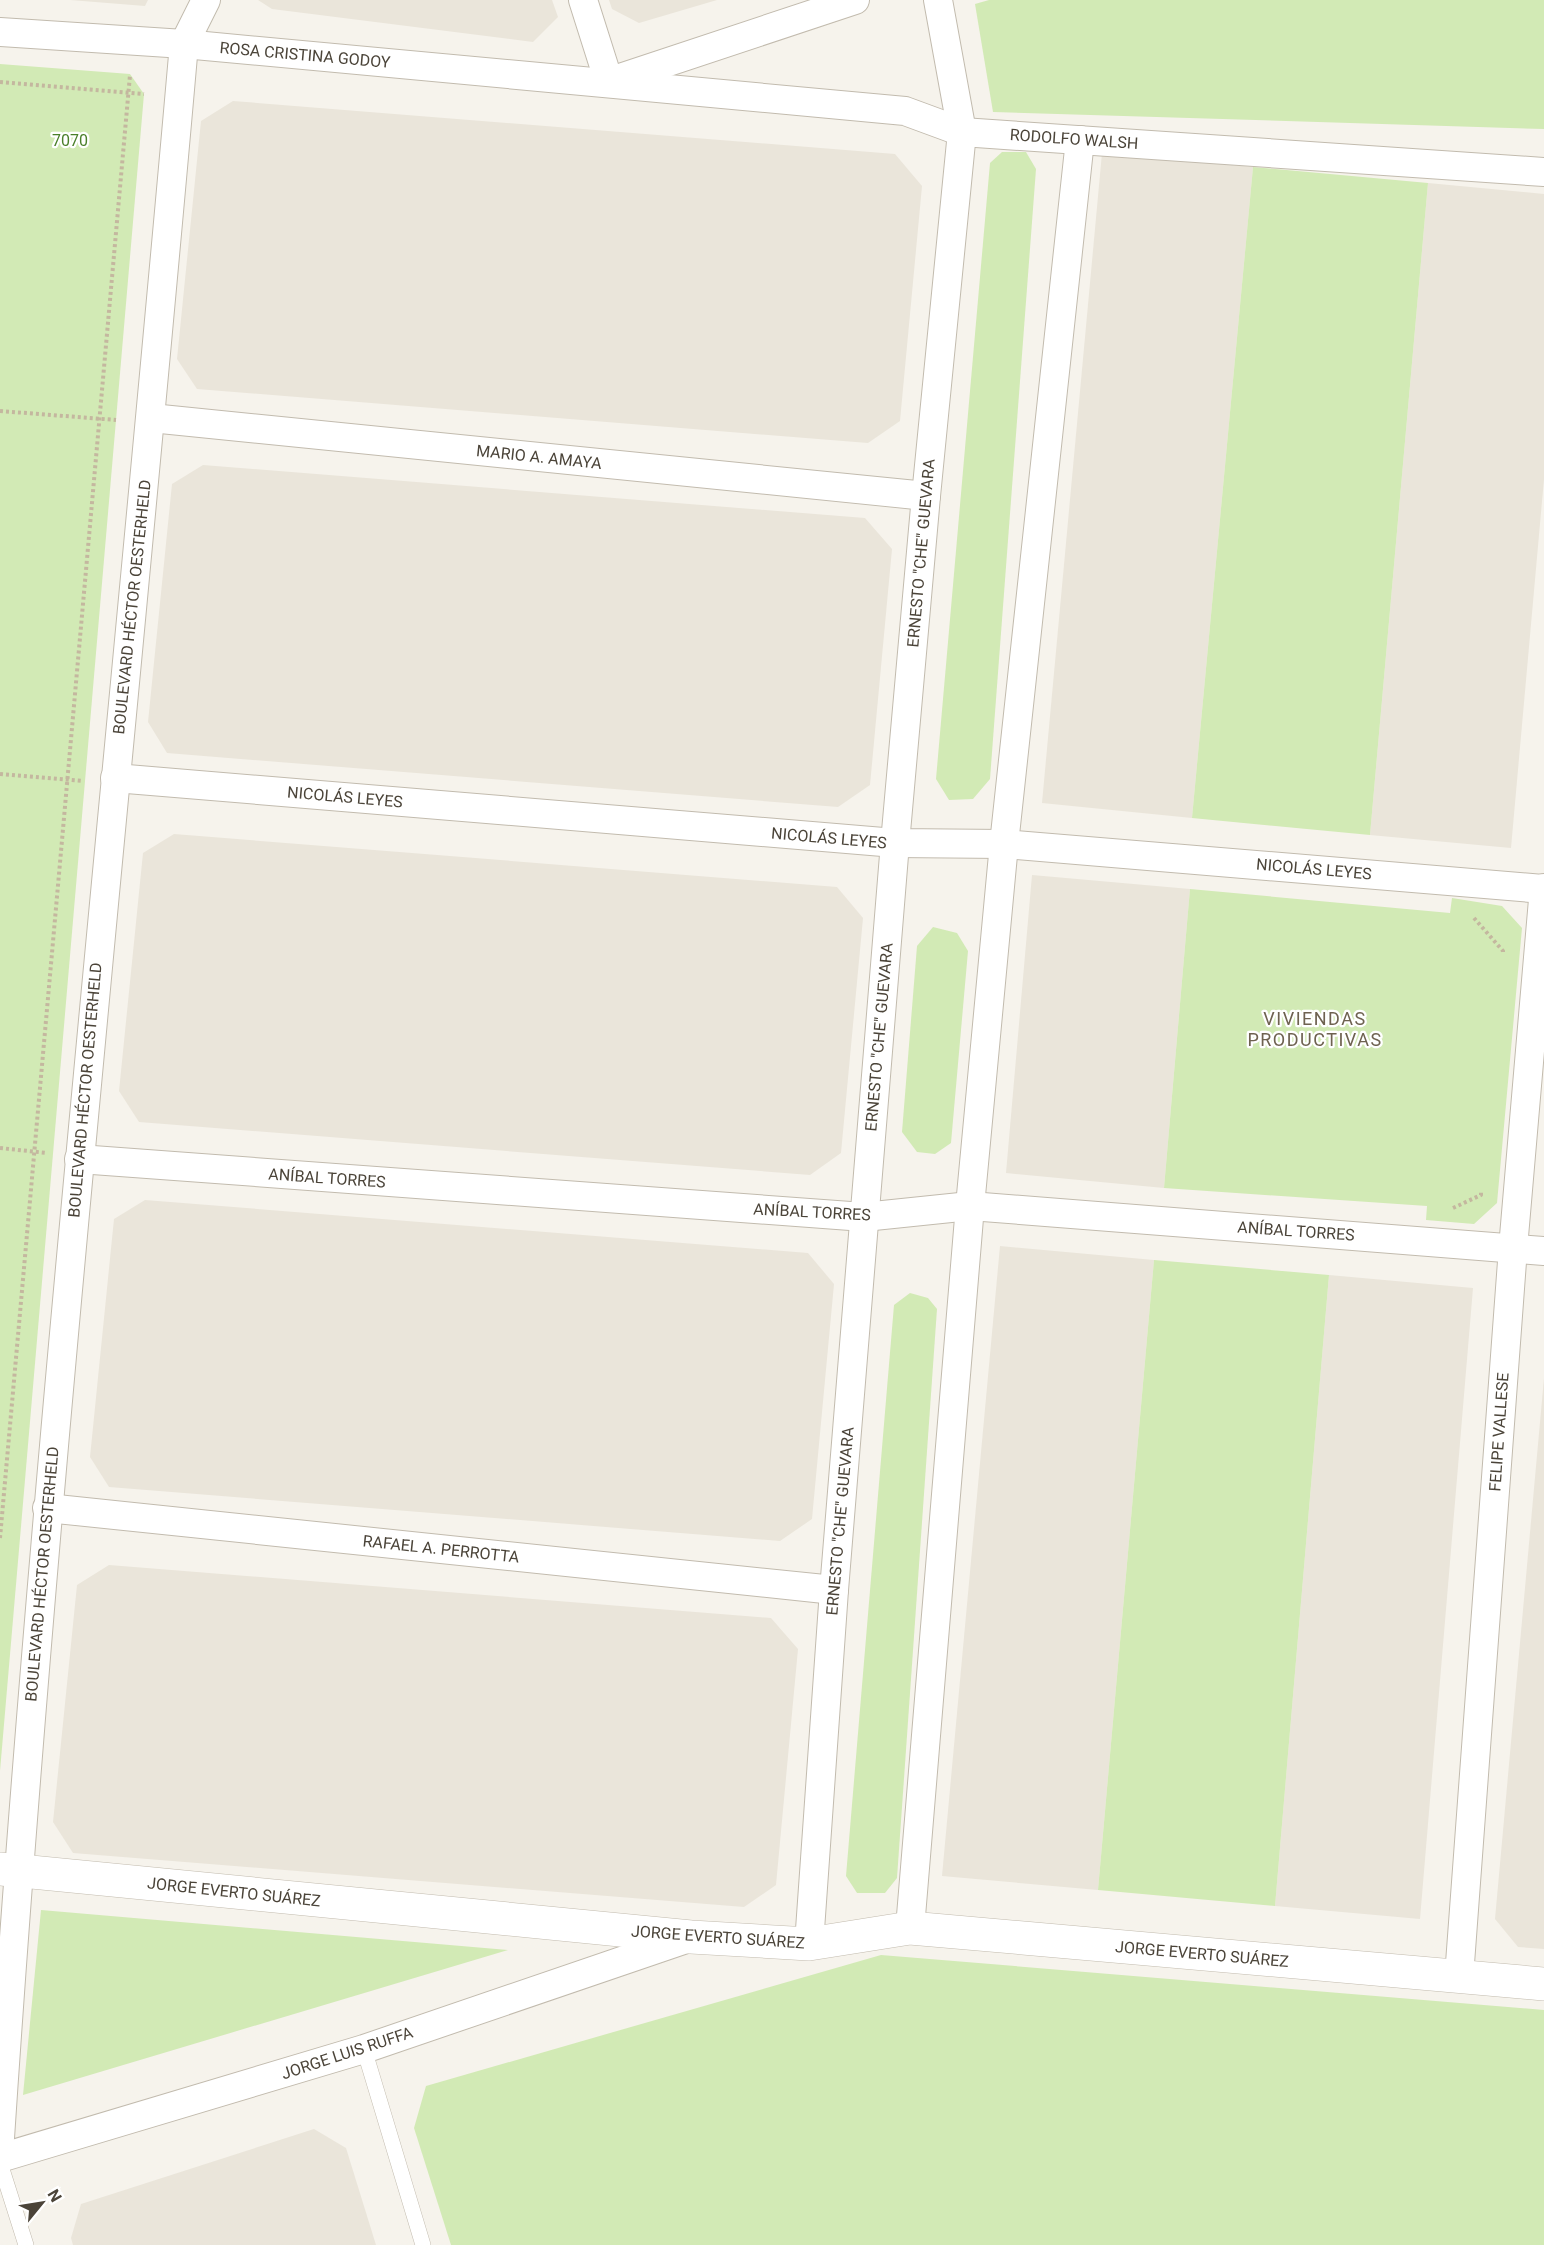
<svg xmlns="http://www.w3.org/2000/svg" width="1544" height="2245" font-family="Roboto,sans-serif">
  <rect width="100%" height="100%" fill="#f6f3ec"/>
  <g fill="#eae5da">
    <path d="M 70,0 L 148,0 L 145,6 Z"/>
    <path d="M 258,0 L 552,0 L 558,17 L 533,42 L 272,9 Z"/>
    <path d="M 609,0 L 717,0 L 639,23 L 612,9 Z"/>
    <path d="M 233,101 L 895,154 L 922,186 L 900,421 L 868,443 L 197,389 L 177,359 L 201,121 Z"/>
    <path d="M 1102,153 L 1253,167 L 1192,818 L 1042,803 Z"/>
    <path d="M 1428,183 L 1544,194 L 1544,479 L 1511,848 L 1370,835 Z"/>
    <path d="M 203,465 L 865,518 L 892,549 L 870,785 L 838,807 L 167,753 L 148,722 L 172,484 Z"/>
    <path d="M 174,834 L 837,887 L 863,918 L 841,1153 L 810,1175 L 139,1122 L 119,1091 L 143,853 Z"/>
    <path d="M 1032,875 L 1190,889 L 1164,1188 L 1006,1173 Z"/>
    <path d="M 145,1200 L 808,1253 L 834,1284 L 812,1519 L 780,1541 L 109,1487 L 90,1457 L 114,1219 Z"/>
    <path d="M 1000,1246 L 1154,1260 L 1098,1890 L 942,1876 Z"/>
    <path d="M 1329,1275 L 1473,1288 L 1420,1919 L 1275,1906 Z"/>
    <path d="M 1544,1378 L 1544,1949 L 1518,1947 L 1495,1919 Z"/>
    <path d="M 109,1565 L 771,1618 L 798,1649 L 776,1885 L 744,1907 L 73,1853 L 53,1822 L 77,1585 Z"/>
    <path d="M 314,2129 L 346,2148 L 376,2245 L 73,2245 L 71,2238 L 81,2204 Z"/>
  </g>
  <g fill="#d2eab5">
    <path d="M 989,0 L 1544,0 L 1544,129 L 993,112 L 975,4 Z"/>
    <path d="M 0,64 L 130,74 L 144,94 L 0,1771 Z"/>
    <path d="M 1002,152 L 1026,152 L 1036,169 L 990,779 L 973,799 L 949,800 L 936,779 L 990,163 Z"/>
    <path d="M 1253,167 L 1428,183 L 1370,835 L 1192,818 Z"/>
    <path d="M 1190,889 L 1450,913 L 1452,898 L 1502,906 L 1522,928 L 1497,1203 L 1474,1224 L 1426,1220 L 1427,1206 L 1164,1188 Z"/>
    <path d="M 933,927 L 957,933 L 968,951 L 951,1143 L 935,1154 L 917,1152 L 902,1132 L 917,946 Z"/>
    <path d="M 1154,1260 L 1329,1275 L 1275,1906 L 1098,1890 Z"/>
    <path d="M 910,1293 L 928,1298 L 937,1309 L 897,1878 L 885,1893 L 857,1893 L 846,1876 L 894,1305 Z"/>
    <path d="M 41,1910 L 508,1950 L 23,2095 Z"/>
    <path d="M 881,1955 L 1544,2010 L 1544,2245 L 451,2245 L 414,2128 L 426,2086 Z"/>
  </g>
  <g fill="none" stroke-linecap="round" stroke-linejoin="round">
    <g stroke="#c2bbae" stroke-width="16">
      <g id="service">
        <path d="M 364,2049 L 423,2245"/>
        <path d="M 0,2163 L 26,2245"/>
      </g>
    </g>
    <g stroke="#c2bbae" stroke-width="30">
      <g id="minor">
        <path d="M 583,0 L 609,82"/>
        <path d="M 0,32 L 184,44 L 905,111 L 962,132 L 1544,172"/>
        <path d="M 620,78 L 855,0"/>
        <path d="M 151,418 L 926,496"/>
        <path d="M 115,778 L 895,843 L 1004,844 L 1544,889"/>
        <path d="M 79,1159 L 864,1217 L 970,1206 L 1544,1251"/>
        <path d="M 47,1508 L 834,1590"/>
        <path d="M 910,1928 L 970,1206 L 1004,844 L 1080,140"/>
        <path d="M 809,1944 L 834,1590 L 895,843 L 926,496 L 962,132 L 938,0"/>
        <path d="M 1459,1977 L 1513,1248 L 1544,888"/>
        <path d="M 0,2138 C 46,1438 123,742 184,44 L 206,0"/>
        <path d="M 0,2158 L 364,2049 L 689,1938"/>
      </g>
    </g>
    <g stroke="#c2bbae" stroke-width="34">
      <path id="tertiary" d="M 0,1869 L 691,1937 L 809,1944 L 910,1928 L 1544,1984"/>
    </g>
    <g stroke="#c4b79f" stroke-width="4" stroke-dasharray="3 3" stroke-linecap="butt">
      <path d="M 0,82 L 144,94"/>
      <path d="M 0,411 L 116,420"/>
      <path d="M 0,774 L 83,781"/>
      <path d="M 1474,918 L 1503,951 L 1503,954"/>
      <path d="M 0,1148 L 47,1153"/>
      <path d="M 1453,1208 L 1481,1195 L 1481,1191"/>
      <path d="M 0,1538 L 130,75"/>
    </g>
    <use href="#service" stroke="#fff" stroke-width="15"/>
    <use href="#minor" stroke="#fff" stroke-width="28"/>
    <use href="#tertiary" stroke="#fff" stroke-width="33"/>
  </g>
  <g text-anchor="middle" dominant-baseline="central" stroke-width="4.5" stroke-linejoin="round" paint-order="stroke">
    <g font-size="16" fill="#4b4439" stroke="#fff">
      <text transform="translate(305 55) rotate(5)">ROSA CRISTINA GODOY</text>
      <text transform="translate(1074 139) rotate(4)">RODOLFO WALSH</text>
      <text transform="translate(539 457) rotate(6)">MARIO A. AMAYA</text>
      <text transform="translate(921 553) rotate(-85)">ERNESTO "CHE" GUEVARA</text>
      <text transform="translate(132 607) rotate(-84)">BOULEVARD HÉCTOR OESTERHELD</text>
      <text transform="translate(345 797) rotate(5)">NICOLÁS LEYES</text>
      <text transform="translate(829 838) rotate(5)">NICOLÁS LEYES</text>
      <text transform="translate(1314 869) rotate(5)">NICOLÁS LEYES</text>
      <text transform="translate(879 1037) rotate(-85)">ERNESTO "CHE" GUEVARA</text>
      <text transform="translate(85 1090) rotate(-85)">BOULEVARD HÉCTOR OESTERHELD</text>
      <text transform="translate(327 1178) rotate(4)">ANÍBAL TORRES</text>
      <text transform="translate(812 1212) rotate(3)">ANÍBAL TORRES</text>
      <text transform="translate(1296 1231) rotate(4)">ANÍBAL TORRES</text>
      <text transform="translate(1499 1432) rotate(-86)">FELIPE VALLESE</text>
      <text transform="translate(840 1521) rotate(-85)">ERNESTO "CHE" GUEVARA</text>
      <text transform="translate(441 1549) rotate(6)">RAFAEL A. PERROTTA</text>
      <text transform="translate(42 1574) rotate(-85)">BOULEVARD HÉCTOR OESTERHELD</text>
      <text transform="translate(234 1892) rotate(6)">JORGE EVERTO SUÁREZ</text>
      <text transform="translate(718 1937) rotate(4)">JORGE EVERTO SUÁREZ</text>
      <text transform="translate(1202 1954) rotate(5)">JORGE EVERTO SUÁREZ</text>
      <text transform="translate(347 2053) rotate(-18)">JORGE LUIS RUFFA</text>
    </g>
    <g font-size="16" fill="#4a7f2a" stroke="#fff">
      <text x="70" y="140">7070</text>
    </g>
    <g font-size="18" letter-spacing="1.5" fill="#6e6250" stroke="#fff">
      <text x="1315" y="1018">VIVIENDAS<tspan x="1315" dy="21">PRODUCTIVAS</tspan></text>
    </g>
  </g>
  <g transform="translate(42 2203) rotate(60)" stroke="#ffffff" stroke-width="4.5" paint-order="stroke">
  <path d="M0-4.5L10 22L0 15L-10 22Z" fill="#4b4439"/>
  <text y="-9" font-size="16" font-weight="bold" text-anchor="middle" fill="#4b4439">N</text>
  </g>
</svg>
